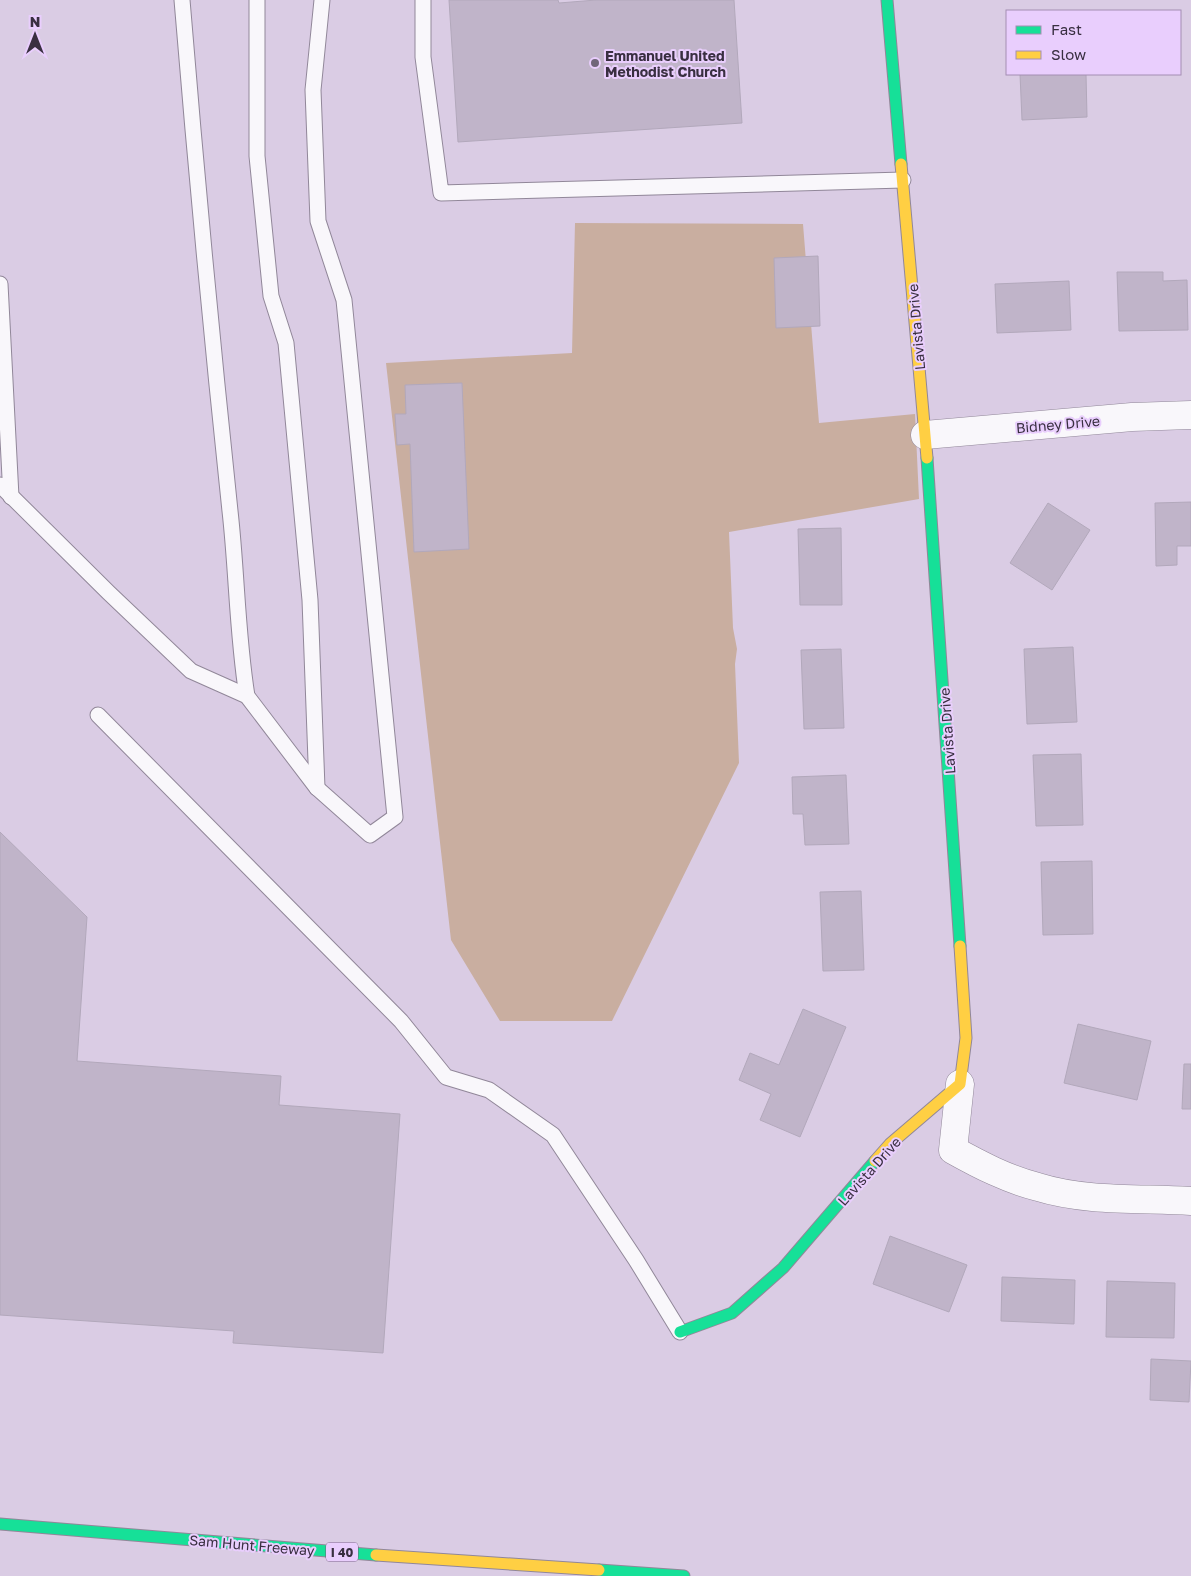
<svg xmlns="http://www.w3.org/2000/svg" width="1191" height="1576" font-family="'Golos Text',sans-serif">
  <rect width="100%" height="100%" fill="#dacce4"/>
  <path fill="#c9aea0" d="M 575,223 L 803,224 L 819,423 L 915,414 L 919,499 L 729,532 L 733,628 L 737,649 L 735,664 L 739,763 L 612,1021 L 500,1021 L 451,940 L 386,363 L 572,353 Z"/>
  <g fill="#c0b4c9" stroke="#b2a8bb">
    <path d="M 449,0 L 558,0 L 559,3 L 596,0 L 734,0 L 742,123 L 458,142 Z"/>
    <path d="M 1020,74 L 1086,74 L 1087,117 L 1022,120 Z"/>
    <path d="M 818,256 L 820,326 L 776,328 L 774,258 Z"/>
    <path d="M 1117,272 L 1163,272 L 1163,281 L 1187,280 L 1188,330 L 1119,331 Z"/>
    <path d="M 1069,281 L 1071,330 L 997,333 L 995,284 Z"/>
    <path d="M 462,383 L 469,549 L 414,552 L 410,444 L 397,445 L 395,414 L 406,414 L 405,385 Z"/>
    <path d="M 1191,502 L 1191,546 L 1177,546 L 1177,565 L 1156,566 L 1155,503 Z"/>
    <path d="M 1048,503 L 1090,530 L 1052,590 L 1010,563 Z"/>
    <path d="M 841,528 L 842,605 L 800,605 L 798,529 Z"/>
    <path d="M 1073,647 L 1077,722 L 1027,724 L 1024,649 Z"/>
    <path d="M 841,649 L 844,728 L 804,729 L 801,650 Z"/>
    <path d="M 1081,754 L 1083,825 L 1036,826 L 1033,755 Z"/>
    <path d="M 846,775 L 849,844 L 805,845 L 803,814 L 793,814 L 792,777 Z"/>
    <path d="M 0,832 L 87,917 L 77,1061 L 281,1076 L 279,1105 L 400,1114 L 383,1353 L 233,1343 L 234,1331 L 0,1315 Z"/>
    <path d="M 1092,861 L 1093,934 L 1043,935 L 1041,862 Z"/>
    <path d="M 861,891 L 864,970 L 823,971 L 820,892 Z"/>
    <path d="M 803,1009 L 846,1027 L 800,1137 L 760,1120 L 771,1094 L 739,1080 L 750,1053 L 779,1065 Z"/>
    <path d="M 1078,1024 L 1151,1041 L 1137,1100 L 1064,1083 Z"/>
    <path d="M 1184,1064 L 1191,1064 L 1191,1109 L 1182,1109 Z"/>
    <path d="M 890,1236 L 967,1265 L 949,1312 L 873,1284 Z"/>
    <path d="M 1002,1277 L 1075,1280 L 1074,1324 L 1001,1321 Z"/>
    <path d="M 1107,1281 L 1175,1283 L 1174,1338 L 1106,1337 Z"/>
    <path d="M 1151,1359 L 1191,1361 L 1189,1402 L 1150,1400 Z"/>
  </g>
  <g fill="none" stroke-linecap="round" stroke-linejoin="round">
    <g stroke="#918799" stroke-width="17">
      <g id="lane">
        <path d="M 182,0 C 196,171 212,341 230,511 C 237,573 237,634 247,696"/>
        <path d="M 257,0 L 257,156 L 271,296 L 286,343 L 310,600 L 317,788"/>
        <path d="M 423,0 L 423,57 L 441,193 L 903,180"/>
        <path d="M 0,284 L 11,497"/>
        <path d="M 0,485 L 109,593 L 191,671 L 247,696 L 317,788 L 370,835 L 395,817 L 344,300 L 318,221 L 313,90 L 322,0"/>
        <path d="M 98,715 L 401,1021 L 446,1077 L 489,1090 L 553,1135 L 636,1260 L 680,1332"/>
      </g>
    </g>
    <g stroke="#918799" stroke-width="29">
      <g id="street">
        <path d="M 925,435 L 1132,417 L 1191,415"/>
        <path d="M 960,1084 L 953,1150 C 980,1165 1007,1179 1038,1187 C 1086,1202 1141,1198 1191,1201"/>
      </g>
    </g>
    <g stroke="#918799" stroke-width="13">
      <g id="fast">
        <path d="M 887,0 L 901,164"/>
        <path d="M 927,458 L 960,946"/>
        <path d="M 680,1332 L 732,1313 L 783,1268 L 875,1161"/>
        <path d="M 0,1524 L 376,1555"/>
        <path d="M 599,1570 L 684,1576"/>
      </g>
    </g>
    <g stroke="#918799" stroke-width="13">
      <g id="slow">
        <path d="M 901,164 L 927,458"/>
        <path d="M 875,1161 L 890,1144 L 960,1084 L 966,1038 L 960,946"/>
        <path d="M 376,1555 L 599,1570"/>
      </g>
    </g>
    <use href="#lane" stroke="#f9f7fb" stroke-width="15"/>
    <use href="#street" stroke="#f9f7fb" stroke-width="28"/>
    <use href="#fast" stroke="#16e098" stroke-width="11"/>
    <use href="#slow" stroke="#ffcf43" stroke-width="11"/>
  </g>
  <circle fill="#71667a" stroke="#e9cefd" stroke-width="2" cx="595" cy="63" r="5"/>
  <g text-anchor="middle" dominant-baseline="central" stroke-width="4" stroke-linejoin="round" paint-order="stroke">
    <rect fill="#e9cefd" stroke="#6e5f79" stroke-width="1" x="326" y="1542.5" width="32" height="19" rx="4"/>
    <g font-size="12" font-weight="bold" fill="#392f41">
      <text x="342" y="1552">I 40</text>
    </g>
    <g font-size="14" font-weight="bold" fill="#392f41" stroke="#e9cefd" text-anchor="start">
      <text x="605" y="55">Emmanuel United<tspan x="605" dy="16">Methodist Church</tspan></text>
    </g>
    <g font-size="14" fill="#392f41" stroke="#e9cefd">
      <text transform="translate(916 327) rotate(-95)">Lavista Drive</text>
      <text transform="translate(1058 424) rotate(-5)">Bidney Drive</text>
      <text transform="translate(947 731) rotate(-94)">Lavista Drive</text>
      <text transform="translate(869 1171) rotate(-48)">Lavista Drive</text>
      <text transform="translate(252 1545) rotate(5)">Sam Hunt Freeway</text>
    </g>
  </g>
  <rect x="1006" y="10" width="175" height="65" fill="#e9cefd" stroke="#a38eb2"/>
  <rect x="1016" y="26" width="25" height="8" fill="#16e098" stroke="#a38eb2"/>
  <text x="1051" y="35" font-size="15" fill="#392f41">Fast</text>
  <rect x="1016" y="51" width="25" height="8" fill="#ffcf43" stroke="#a38eb2"/>
  <text x="1051" y="60" font-size="15" fill="#392f41">Slow</text>
  <g transform="translate(35 35)" stroke="#e9cefd" stroke-width="4" paint-order="stroke">
  <path d="M0-4L9 19L0 12L-9 19Z" fill="#392f41"/>
  <text y="-8" font-size="14" font-weight="bold" text-anchor="middle" fill="#392f41">N</text>
  </g>
</svg>
